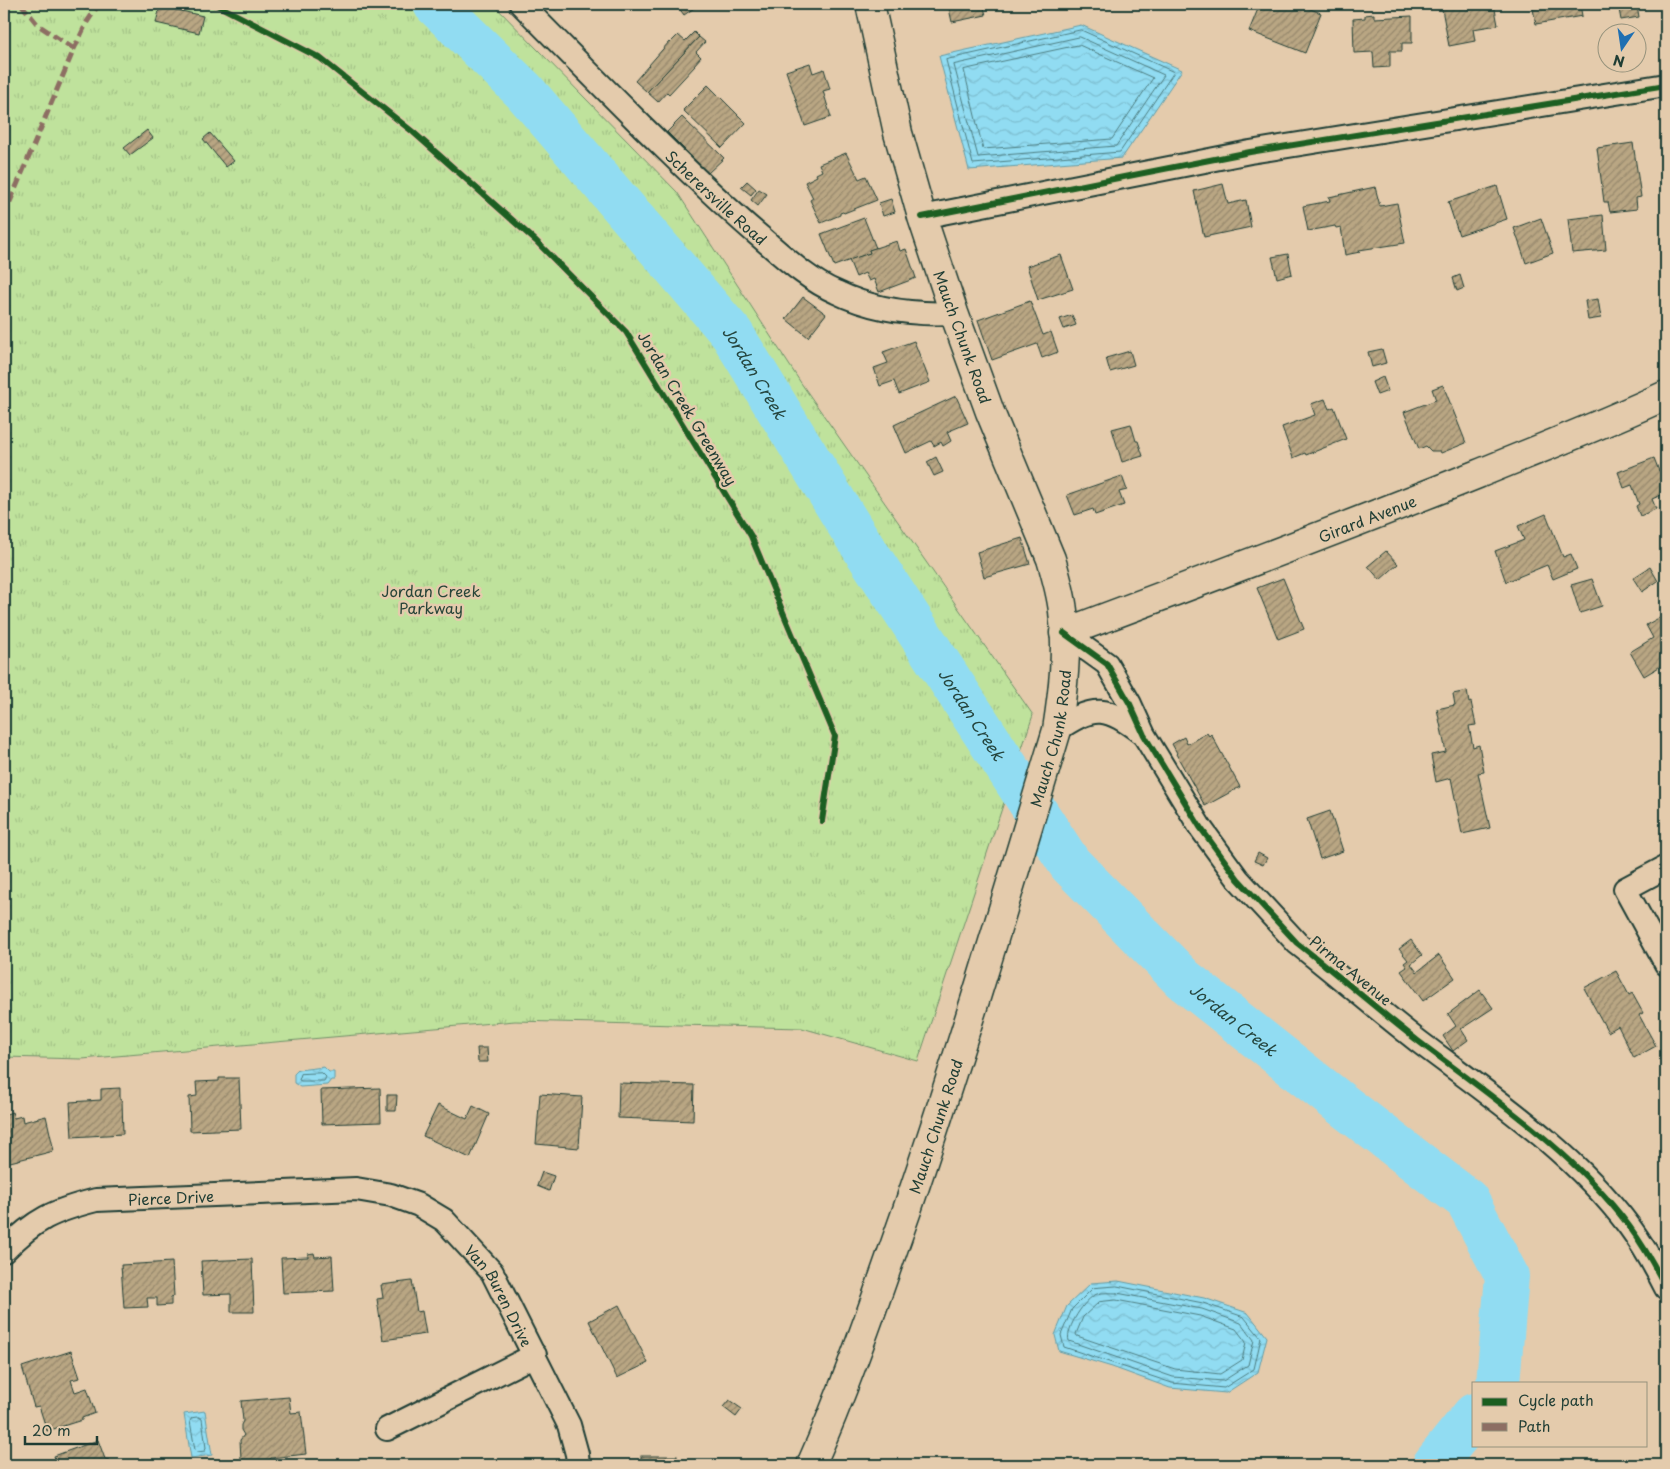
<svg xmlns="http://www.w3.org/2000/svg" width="1670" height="1469" font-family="'Playpen Sans',sans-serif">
  <defs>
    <pattern id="park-tufts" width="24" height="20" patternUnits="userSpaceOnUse" patternTransform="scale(1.25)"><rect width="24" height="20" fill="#bfe29c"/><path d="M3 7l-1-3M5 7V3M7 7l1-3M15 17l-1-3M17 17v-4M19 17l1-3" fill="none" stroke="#a4c387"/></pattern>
    <pattern id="water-waves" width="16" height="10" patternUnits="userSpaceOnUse" patternTransform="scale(1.25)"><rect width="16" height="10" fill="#91dcf2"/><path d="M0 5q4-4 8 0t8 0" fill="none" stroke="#7dbed0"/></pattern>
    <pattern id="building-hatch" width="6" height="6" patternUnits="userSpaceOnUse" patternTransform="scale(1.25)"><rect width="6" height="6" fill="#b9a683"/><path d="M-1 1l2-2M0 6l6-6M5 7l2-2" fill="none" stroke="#96886c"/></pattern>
  </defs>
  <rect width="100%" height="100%" fill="#e4cbac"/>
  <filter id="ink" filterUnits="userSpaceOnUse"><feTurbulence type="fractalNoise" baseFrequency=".02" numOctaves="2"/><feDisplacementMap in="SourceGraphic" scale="10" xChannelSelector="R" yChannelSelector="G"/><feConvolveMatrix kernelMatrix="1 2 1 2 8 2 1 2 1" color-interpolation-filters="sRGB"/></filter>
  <g filter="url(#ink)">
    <path fill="url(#park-tufts)" stroke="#6f9068" d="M 4,4 L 493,4 L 677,192 L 801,383 L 1033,715 L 918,1061 L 802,1028 L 515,1021 L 82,1059 L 4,1057 Z"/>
    <g fill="url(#water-waves)" stroke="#639ca6">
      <path d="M 1081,25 L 1182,70 L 1122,158 L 969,170 L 939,56 Z"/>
      <path d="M 324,1067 L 329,1072 L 334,1072 L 334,1080 L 331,1080 L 327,1085 L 300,1087 L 294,1083 L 294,1074 L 298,1070 Z"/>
      <path d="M 1118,1281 L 1204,1298 L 1248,1313 L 1267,1337 L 1258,1372 L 1226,1393 L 1170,1388 L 1112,1367 L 1059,1351 L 1055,1335 L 1067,1306 L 1091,1283 Z"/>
      <path d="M 205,1411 L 212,1455 L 191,1458 L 184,1414 Z"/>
    </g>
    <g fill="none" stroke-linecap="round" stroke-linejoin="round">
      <g stroke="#4d7d80" stroke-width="1">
        <path d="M 1081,30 L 1174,72 L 1120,152 L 973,164 L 946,60 Z"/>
        <path d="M 1080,37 L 1164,75 L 1116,146 L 978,157 L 954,65 Z"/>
        <path d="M 1079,45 L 1153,78 L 1112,139 L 983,149 L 964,70 Z"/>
        <path d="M 322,1073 L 326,1077 L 324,1081 L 301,1081 L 299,1080 L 301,1074 Z"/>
        <path d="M 1117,1286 L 1203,1303 L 1244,1317 L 1261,1338 L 1254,1369 L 1224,1388 L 1172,1383 L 1064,1347 L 1061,1335 L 1072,1309 L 1093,1288 Z"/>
        <path d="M 1117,1293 L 1202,1309 L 1241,1323 L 1254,1340 L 1248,1365 L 1223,1381 L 1173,1377 L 1069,1341 C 1065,1329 1085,1298 1097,1294 C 1103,1292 1111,1293 1117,1293 Z"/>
        <path d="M 1116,1300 L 1200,1316 L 1236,1329 L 1246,1342 L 1242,1360 L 1220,1374 L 1175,1369 L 1077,1336 L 1076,1334 L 1083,1317 L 1099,1302 Z"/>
        <path d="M 199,1417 L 202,1419 L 206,1448 L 205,1451 L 197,1452 L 195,1450 L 190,1421 L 192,1418 Z"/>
      </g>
      <g stroke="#91dcf2" stroke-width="44">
        <path id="s1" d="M 435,4 L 524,91 L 732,334 L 852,530 L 1070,864 L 1183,979 L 1340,1103 L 1467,1200 L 1507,1276 L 1498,1383"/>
        <path d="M 1434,1465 L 1474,1415"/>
      </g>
    </g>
    <g fill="url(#building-hatch)" stroke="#1f3d34">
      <path d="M 676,4 L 700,4 L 684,15 Z"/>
      <path d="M 948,4 L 983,4 L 986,15 L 952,22 Z"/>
      <path d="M 1260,4 L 1297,4 L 1321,13 L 1305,53 L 1249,31 Z"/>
      <path d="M 1441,4 L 1494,4 L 1498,25 L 1473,29 L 1475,41 L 1449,46 Z"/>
      <path d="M 1532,4 L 1580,4 L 1582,16 L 1536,24 Z"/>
      <path d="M 1618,4 L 1647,4 L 1637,5 L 1639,17 L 1621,20 Z"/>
      <path d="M 160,6 L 203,16 L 199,33 L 156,23 Z"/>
      <path d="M 1374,14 L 1374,18 L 1412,16 L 1412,43 L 1402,43 L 1402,51 L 1390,51 L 1390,67 L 1374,68 L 1373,52 L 1354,53 L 1353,19 L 1365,18 L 1365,15 Z"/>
      <path d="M 694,32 L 699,37 L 647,92 L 635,81 L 669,42 L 670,43 L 678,35 L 685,41 Z"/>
      <path d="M 699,37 L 705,42 L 696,52 L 701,57 L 694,65 L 695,66 L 669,94 L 667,92 L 658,102 L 647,92 Z"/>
      <path d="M 810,63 L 813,73 L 824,69 L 830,89 L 823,91 L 831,117 L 805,126 L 786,71 Z"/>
      <path d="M 708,85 L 746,123 L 722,148 L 683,110 Z"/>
      <path d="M 682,117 L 724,158 L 708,173 L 667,132 Z"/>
      <path d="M 147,130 L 153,138 L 130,155 L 124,148 Z"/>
      <path d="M 210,133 L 234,161 L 226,167 L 203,139 Z"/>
      <path d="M 1633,143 L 1641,197 L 1636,198 L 1637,209 L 1610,212 L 1608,202 L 1604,202 L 1597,148 Z"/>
      <path d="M 846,153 L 859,179 L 866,176 L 877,200 L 844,213 L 843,212 L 840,213 L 840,215 L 821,223 L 810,200 L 813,198 L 805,182 L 817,176 L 816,174 L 822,171 L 819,164 Z"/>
      <path d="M 747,181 L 756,189 L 751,195 L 741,187 Z"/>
      <path d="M 1223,184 L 1228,204 L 1246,200 L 1251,227 L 1204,237 L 1194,191 Z"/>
      <path d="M 1497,186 L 1507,219 L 1459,235 L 1448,202 Z"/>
      <path d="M 1375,187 L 1380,206 L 1397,203 L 1405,243 L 1359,250 L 1360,252 L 1345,255 L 1341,227 L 1336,228 L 1335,226 L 1308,231 L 1303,206 L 1330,201 L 1329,197 Z"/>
      <path d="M 759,189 L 767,194 L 758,206 L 751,200 Z"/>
      <path d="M 891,199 L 895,212 L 883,216 L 879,203 Z"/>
      <path d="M 1603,215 L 1606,250 L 1572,253 L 1568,219 Z"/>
      <path d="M 864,218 L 876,248 L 869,250 L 870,253 L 834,266 L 821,234 Z"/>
      <path d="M 1541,218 L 1553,253 L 1526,263 L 1514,228 Z"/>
      <path d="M 897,241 L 900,251 L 906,249 L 916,278 L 879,292 L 874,279 L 869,281 L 865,273 L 856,277 L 849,260 L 870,253 L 869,250 Z"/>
      <path d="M 1288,254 L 1292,274 L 1277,278 L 1272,257 Z"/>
      <path d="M 1061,255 L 1073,289 L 1038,300 L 1027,266 Z"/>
      <path d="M 1460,275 L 1464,288 L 1457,291 L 1453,278 Z"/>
      <path d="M 803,297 L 826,314 L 808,337 L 786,319 Z"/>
      <path d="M 1598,299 L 1601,318 L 1588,320 L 1585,301 Z"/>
      <path d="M 1030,301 L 1043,335 L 1051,332 L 1058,352 L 1042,358 L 1037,344 L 992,360 L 978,320 Z"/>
      <path d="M 1072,315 L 1076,325 L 1064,329 L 1060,319 Z"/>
      <path d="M 914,341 L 930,382 L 899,394 L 894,381 L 880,386 L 874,368 L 888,363 L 883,352 Z"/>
      <path d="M 1382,349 L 1386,363 L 1372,367 L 1368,352 Z"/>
      <path d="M 1130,351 L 1134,365 L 1110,372 L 1106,358 Z"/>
      <path d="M 1383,377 L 1388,391 L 1377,395 L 1372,382 Z"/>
      <path d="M 1443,385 L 1466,443 L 1441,453 L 1440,451 L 1431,451 L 1426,446 L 1419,449 L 1404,412 L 1436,400 L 1432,389 Z"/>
      <path d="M 956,396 L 968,423 L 947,432 L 951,441 L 943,446 L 941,442 L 934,446 L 931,441 L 906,453 L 894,425 Z"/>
      <path d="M 1325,399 L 1329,409 L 1334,407 L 1346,439 L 1306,455 L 1305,453 L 1293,458 L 1282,427 L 1315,415 L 1311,404 Z"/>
      <path d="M 1131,424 L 1136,441 L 1138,441 L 1143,456 L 1122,462 L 1112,429 Z"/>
      <path d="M 936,457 L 943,472 L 934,476 L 927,462 Z"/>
      <path d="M 1654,458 L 1659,471 L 1666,468 L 1666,493 L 1652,499 L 1656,509 L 1640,516 L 1636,506 L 1639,504 L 1632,485 L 1624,488 L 1618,472 Z"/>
      <path d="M 1122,476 L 1127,490 L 1119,492 L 1124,505 L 1095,515 L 1093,509 L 1075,515 L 1067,495 Z"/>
      <path d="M 1546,514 L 1563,557 L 1571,554 L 1577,569 L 1553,579 L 1547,565 L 1506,582 L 1495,551 L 1524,540 L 1518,526 Z"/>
      <path d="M 1022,538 L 1030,564 L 984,577 L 977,552 Z"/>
      <path d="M 1386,551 L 1398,564 L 1380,580 L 1368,566 Z"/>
      <path d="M 1650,567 L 1658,581 L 1642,592 L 1633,578 Z"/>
      <path d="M 1283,578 L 1304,629 L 1278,639 L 1257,588 Z"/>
      <path d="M 1592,579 L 1602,606 L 1580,613 L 1571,585 Z"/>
      <path d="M 1666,614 L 1666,647 L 1661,650 L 1666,659 L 1666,663 L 1644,676 L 1630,652 L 1653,638 L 1646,625 Z"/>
      <path d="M 1467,691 L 1469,703 L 1471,702 L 1476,725 L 1469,726 L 1473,747 L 1479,745 L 1484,772 L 1478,773 L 1490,828 L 1462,834 L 1451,778 L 1436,782 L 1431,755 L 1446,752 L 1437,709 L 1455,705 L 1453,694 Z"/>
      <path d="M 1207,733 L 1209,736 L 1211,734 L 1240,787 L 1205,806 L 1176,754 L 1177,753 L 1172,744 L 1184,737 L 1187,744 Z"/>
      <path d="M 1330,811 L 1343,851 L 1320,859 L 1307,819 Z"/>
      <path d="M 1258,853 L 1267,858 L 1263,865 L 1254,861 Z"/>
      <path d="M 1411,940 L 1422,955 L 1411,964 L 1417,972 L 1439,955 L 1455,978 L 1423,1001 L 1401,971 L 1407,967 L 1404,963 L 1408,960 L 1399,949 Z"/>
      <path d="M 1616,971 L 1629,995 L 1632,993 L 1643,1013 L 1639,1015 L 1656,1046 L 1634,1058 L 1618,1026 L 1608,1032 L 1584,988 Z"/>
      <path d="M 1480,990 L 1493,1008 L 1461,1029 L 1468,1040 L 1453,1051 L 1443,1036 L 1456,1026 L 1448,1014 Z"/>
      <path d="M 477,1048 L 487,1048 L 488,1062 L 478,1062 Z"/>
      <path d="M 219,1078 L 239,1078 L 241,1129 L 190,1131 L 189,1097 L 197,1096 L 196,1082 L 219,1081 Z"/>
      <path d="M 619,1083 L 694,1085 L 693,1121 L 618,1118 Z"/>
      <path d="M 120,1088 L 120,1100 L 122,1100 L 123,1134 L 72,1137 L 70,1102 L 101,1100 L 101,1089 Z"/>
      <path d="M 380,1088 L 381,1122 L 322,1124 L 321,1090 Z"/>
      <path d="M 540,1094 L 582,1097 L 579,1148 L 536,1144 Z"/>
      <path d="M 387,1095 L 397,1095 L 396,1111 L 387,1111 Z"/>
      <path d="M 438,1105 L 467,1119 L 473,1106 L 489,1114 L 470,1158 L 423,1136 Z"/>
      <path d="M 12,1112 L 14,1118 L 22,1116 L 23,1122 L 46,1116 L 54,1151 L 6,1163 L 4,1155 L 4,1115 Z"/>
      <path d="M 542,1172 L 554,1176 L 549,1191 L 537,1186 Z"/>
      <path d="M 314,1253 L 315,1257 L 332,1256 L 334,1291 L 283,1293 L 281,1258 L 308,1257 L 308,1254 Z"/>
      <path d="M 252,1259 L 254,1312 L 231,1312 L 231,1294 L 203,1295 L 201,1261 Z"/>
      <path d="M 172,1262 L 174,1296 L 171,1297 L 171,1305 L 157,1306 L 157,1298 L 147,1298 L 148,1307 L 124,1308 L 121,1265 Z"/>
      <path d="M 412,1281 L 417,1312 L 422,1311 L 426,1334 L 383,1340 L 377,1299 L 383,1298 L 381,1285 Z"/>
      <path d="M 619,1305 L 648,1363 L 617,1378 L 589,1321 Z"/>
      <path d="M 71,1351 L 80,1378 L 71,1380 L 75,1392 L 87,1388 L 95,1413 L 82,1418 L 82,1420 L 47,1431 L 39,1406 L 34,1407 L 22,1367 Z"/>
      <path d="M 289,1397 L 291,1413 L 301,1412 L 306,1454 L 271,1458 L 268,1462 L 248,1463 L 241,1459 L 240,1440 L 244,1435 L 241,1430 L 241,1425 L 243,1421 L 241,1401 Z"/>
      <path d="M 729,1400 L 742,1409 L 736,1417 L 723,1407 Z"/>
      <path d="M 98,1440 L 105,1459 L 109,1460 L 110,1465 L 57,1465 L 54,1456 Z"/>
      <rect x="641" y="1456" width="36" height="9"/>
    </g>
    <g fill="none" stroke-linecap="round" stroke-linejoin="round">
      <g stroke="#1f3d34" stroke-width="26">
        <g id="minor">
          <path id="s2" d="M 521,4 C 562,46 603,87 644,128 C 681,164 717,200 757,234 C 782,255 806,279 836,292 C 873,310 913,315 954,313"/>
          <path d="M 922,217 L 1250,152 L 1666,85"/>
          <path d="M 1064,633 L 1107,664 L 1130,704 L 1144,735 L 1200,827 L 1238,879 L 1297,943 C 1338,975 1377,1009 1418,1041 C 1492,1097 1573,1151 1629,1226 C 1643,1245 1655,1266 1666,1288"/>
          <path d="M 1057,730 C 1095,703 1107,707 1143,734"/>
          <path d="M 1666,867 L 1625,889 L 1666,964"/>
          <path id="s3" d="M 4,1251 C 35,1219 53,1211 96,1200 L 356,1189 L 391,1195 L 419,1205 L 444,1220 L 492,1272 L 569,1425 L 577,1454 L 578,1465"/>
          <path d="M 387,1429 L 535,1355"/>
        </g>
      </g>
      <g stroke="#1f3d34" stroke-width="31">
        <g id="tertiary">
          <path id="s4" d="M 1064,633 C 1203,581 1341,529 1478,474 C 1541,448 1605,424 1666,395"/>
        </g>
      </g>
      <g stroke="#1f3d34" stroke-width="31">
        <g id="secondary">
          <path id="s5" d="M 811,1465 C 848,1382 877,1295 907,1210 C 961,1051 1009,890 1057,730 C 1063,691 1068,650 1063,611 C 1061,593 1056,576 1051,559 L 990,412 L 954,313 L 922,217 L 898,133 L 870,4"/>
        </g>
      </g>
      <use href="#minor" stroke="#e4cbac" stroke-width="22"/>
      <use href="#tertiary" stroke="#e4cbac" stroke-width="28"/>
      <use href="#secondary" stroke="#e4cbac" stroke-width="28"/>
      <g stroke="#8d6e63" stroke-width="5" stroke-dasharray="10 5" stroke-linecap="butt">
        <path d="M 21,4 L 38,25 L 74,49"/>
        <path d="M 4,216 L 74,49 L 87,22 L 99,4"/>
      </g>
      <g stroke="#e4cbac" stroke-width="9">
        <g id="cycleway">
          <path d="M 215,4 L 320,58 L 413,132 L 536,241 L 626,332 L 751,536 L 835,736 L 822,821"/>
          <path d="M 922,217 L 1250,152 L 1666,85"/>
          <path d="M 1064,633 L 1107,664 L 1130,704 L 1144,735 L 1200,827 L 1238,879 L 1297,943 C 1338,975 1377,1009 1418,1041 C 1492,1097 1573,1151 1629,1226 C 1643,1245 1655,1266 1666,1288"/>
        </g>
      </g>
      <use href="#cycleway" stroke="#1b5e20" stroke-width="6"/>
    </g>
  </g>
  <g text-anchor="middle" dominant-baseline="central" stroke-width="5" stroke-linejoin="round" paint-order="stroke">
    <g font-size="15" fill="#1f3d34" stroke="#e4cbac">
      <text stroke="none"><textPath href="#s2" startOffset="275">Scherersville Road</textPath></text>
      <text transform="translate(963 337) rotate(70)">Mauch Chunk Road</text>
      <text transform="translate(688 408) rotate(59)">Jordan Creek Greenway</text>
      <text stroke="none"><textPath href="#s4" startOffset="324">Girard Avenue</textPath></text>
      <text stroke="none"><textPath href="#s5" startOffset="766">Mauch Chunk Road</textPath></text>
      <text transform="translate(1351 970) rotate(39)">Pirma Avenue</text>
      <text stroke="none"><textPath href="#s5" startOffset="361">Mauch Chunk Road</textPath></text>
      <text stroke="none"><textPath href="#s3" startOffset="182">Pierce Drive</textPath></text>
      <text stroke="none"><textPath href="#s3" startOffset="556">Van Buren Drive</textPath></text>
    </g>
    <g font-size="15" fill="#274539" stroke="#e4cbac">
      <text x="431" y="590">Jordan Creek<tspan x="431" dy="17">Parkway</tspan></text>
    </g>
    <g font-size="16" font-style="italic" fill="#25453e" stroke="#e4cbac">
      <text stroke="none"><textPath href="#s1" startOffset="489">Jordan Creek</textPath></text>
      <text stroke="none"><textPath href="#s1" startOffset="894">Jordan Creek</textPath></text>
      <text stroke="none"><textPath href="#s1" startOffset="1299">Jordan Creek</textPath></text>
    </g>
  </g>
  <rect width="1670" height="1469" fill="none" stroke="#e4cbac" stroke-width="20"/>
  <rect x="10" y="10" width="1650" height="1449" fill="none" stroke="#1f3d34" stroke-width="2" filter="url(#ink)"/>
  <rect x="1472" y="1382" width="175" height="65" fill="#e4cbac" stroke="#95927c"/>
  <rect x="1482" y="1398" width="25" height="8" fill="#1b5e20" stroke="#95927c"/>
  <text x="1518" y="1406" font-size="15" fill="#1f3d34">Cycle path</text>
  <rect x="1482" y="1423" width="25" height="8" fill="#8d6e63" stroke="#95927c"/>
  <text x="1518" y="1432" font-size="15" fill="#1f3d34">Path</text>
  <g transform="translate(1622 48) rotate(193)"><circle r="24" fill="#e4cbac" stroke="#95927c"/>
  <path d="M0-4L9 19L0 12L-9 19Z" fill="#1f6fb2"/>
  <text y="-8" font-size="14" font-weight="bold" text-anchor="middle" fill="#1f3d34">N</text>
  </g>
  <path d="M25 1436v8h72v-8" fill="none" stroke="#1f3d34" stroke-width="2.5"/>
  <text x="32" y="1436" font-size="15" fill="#1f3d34" stroke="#e4cbac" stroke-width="4" paint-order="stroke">20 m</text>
</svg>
